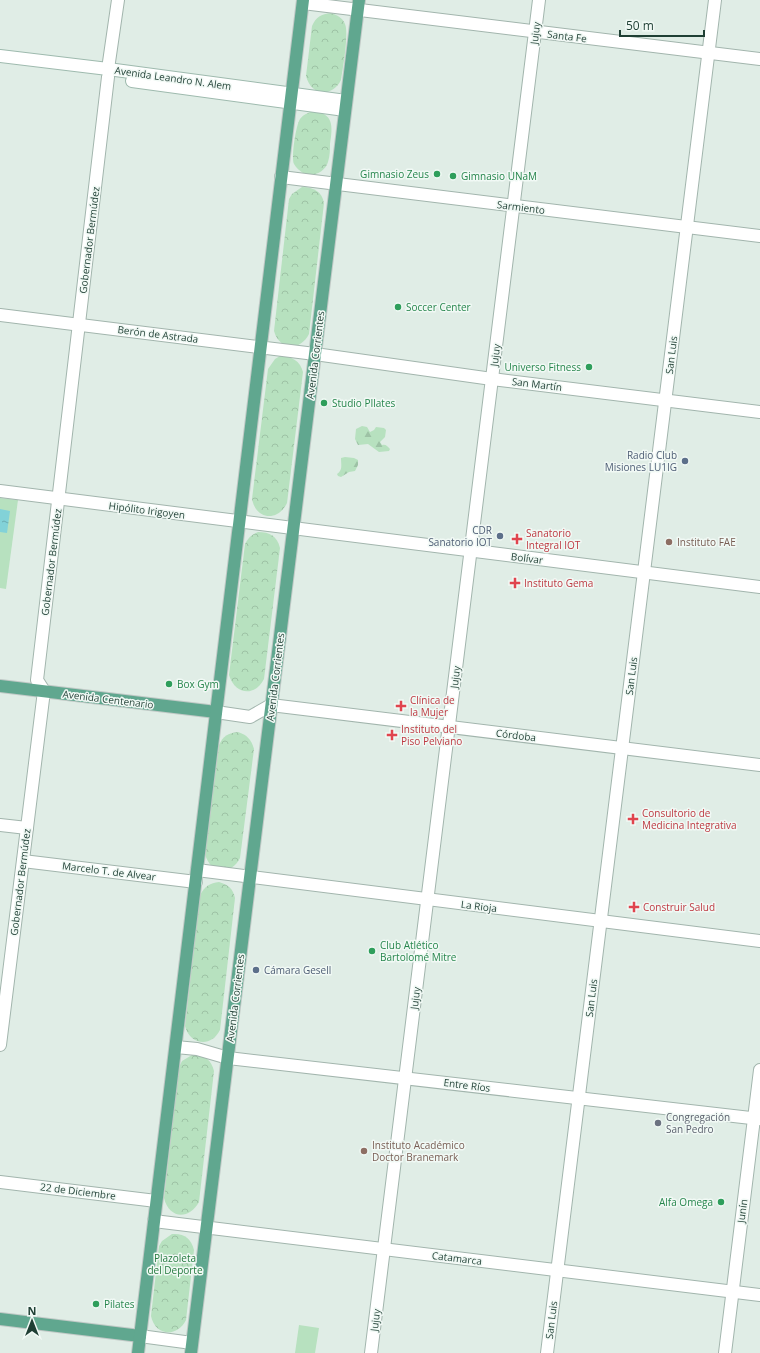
<svg xmlns="http://www.w3.org/2000/svg" width="760" height="1353" font-family="'Open Sans',sans-serif">
  <defs>
    <pattern id="forest-firs" width="22" height="20" patternUnits="userSpaceOnUse"><rect width="22" height="20" fill="#b7e1bf"/><path d="M5 1l3.5 6h-7zM16 11l3.5 6h-7z" fill="#9dc2a5"/></pattern>
    <pattern id="park-crowns" width="20" height="18" patternUnits="userSpaceOnUse"><rect width="20" height="18" fill="#b7e1bf"/><path d="M2 6a3 3 0 1 1 6 0M12 15a3 3 0 1 1 6 0" fill="none" stroke="#9dc2a5"/></pattern>
    <pattern id="water-ripples" width="26" height="14" patternUnits="userSpaceOnUse"><rect width="26" height="14" fill="#82d2d8"/><path d="M2 4q2-2 4 0t4 0M15 11q2-2 4 0t4 0" fill="none" stroke="#6aacb0"/></pattern>
  </defs>
  <rect width="100%" height="100%" fill="#e0ede6"/>
  <g fill="#b7e1bf">
    <path d="M 0,498 L 18,500 L 6,589 L 0,588 Z"/>
    <path d="M 299,1325 L 319,1328 L 315,1353 L 295,1353 Z"/>
  </g>
  <g fill="url(#forest-firs)">
    <path d="M 362,426 L 367,427 L 370,432 L 374,430 L 376,427 L 384,428 L 386,430 L 385,437 L 380,442 L 382,445 C 386,444 387,446 390,449 L 389,451 L 379,452 L 368,444 L 358,445 L 355,439 L 356,429 Z"/>
    <path d="M 345,457 L 354,458 L 358,460 L 358,465 L 355,471 L 349,472 L 341,477 L 338,476 L 337,474 C 343,470 341,465 341,458 Z"/>
  </g>
  <g fill="url(#park-crowns)">
    <path d="M 331,13 C 337,15 343,18 345,24 C 349,33 343,68 341,80 C 332,98 311,96 306,76 L 312,26 C 316,17 321,14 331,13 Z"/>
    <path d="M 310,112 C 334,111 333,126 330,144 C 330,149 330,156 328,162 C 325,172 313,178 303,173 C 300,171 296,168 294,164 C 291,157 296,125 300,119 C 303,115 306,114 310,112 Z"/>
    <path d="M 302,187 C 314,187 322,192 324,203 L 309,334 C 300,352 279,350 274,331 L 289,199 L 292,194 Z"/>
    <path d="M 280,356 C 292,356 300,361 303,372 L 287,503 C 278,522 256,520 252,499 L 268,369 L 275,359 Z"/>
    <path d="M 258,532 C 270,532 277,536 280,548 L 264,679 C 255,697 235,695 229,675 L 245,544 C 248,538 251,535 258,532 Z"/>
    <path d="M 238,732 C 247,735 251,739 254,749 L 240,858 C 231,876 210,874 205,854 L 219,745 C 223,736 228,733 238,732 Z"/>
    <path d="M 219,882 C 229,885 233,889 235,898 L 220,1030 C 211,1048 190,1045 185,1026 L 200,895 C 205,886 210,883 219,882 Z"/>
    <path d="M 192,1055 C 204,1054 211,1059 214,1071 L 199,1202 C 189,1220 169,1219 164,1198 L 179,1067 L 182,1061 Z"/>
    <path d="M 172,1234 C 184,1233 191,1238 194,1250 L 186,1320 C 177,1338 155,1336 151,1316 L 159,1246 L 162,1241 Z"/>
  </g>
  <path fill="url(#water-ripples)" d="M 0,509 L 10,511 L 7,533 L 0,532 Z"/>
  <g fill="none" stroke-linecap="round" stroke-linejoin="round">
    <g stroke="#a2b5ad" stroke-width="14">
      <g id="minor">
        <path d="M 303,3 L 760,59"/>
        <path d="M 108,69 L 118,0"/>
        <path d="M 281,177 L 760,236"/>
        <path d="M 0,315 L 315,354 L 492,379 L 760,412"/>
        <path d="M 0,491 L 760,587"/>
        <path d="M 216,712 L 250,717 L 271,705 L 760,765"/>
        <path d="M 0,825 L 27,828"/>
        <path d="M 23,861 L 196,882"/>
        <path d="M 197,870 L 760,941"/>
        <path d="M 0,1045 L 44,691 L 37,680 L 108,77"/>
        <path d="M 176,1047 L 197,1049 L 228,1058 L 760,1119"/>
        <path d="M 0,1182 L 156,1201"/>
        <path d="M 154,1221 L 760,1295"/>
        <path d="M 140,1336 L 192,1343"/>
        <path d="M 371,1353 L 539,0"/>
        <path d="M 547,1353 L 715,0"/>
        <path d="M 725,1353 L 760,1070"/>
      </g>
    </g>
    <g stroke="#9ebaae" stroke-width="14">
      <g id="secondary">
        <path d="M 0,56 L 108,69 L 346,101"/>
        <path d="M 132,81 L 345,110"/>
      </g>
    </g>
    <g stroke="#c0c9c6" stroke-width="14">
      <g id="primary">
        <path d="M 0,686 L 216,712"/>
        <path d="M 0,1319 L 140,1336"/>
        <path d="M 138,1353 L 303,0"/>
        <path d="M 191,1353 L 359,0"/>
      </g>
    </g>
    <use href="#minor" stroke="#fff" stroke-width="12"/>
    <use href="#secondary" stroke="#fff" stroke-width="12"/>
    <use href="#primary" stroke="#60a78f" stroke-width="12"/>
  </g>
  <g fill="#2e9e5b" stroke="#f1f9f5" stroke-width="1.5">
    <circle cx="437" cy="174" r="4"/>
    <circle cx="453" cy="176" r="4"/>
    <circle cx="398" cy="307" r="4"/>
    <circle cx="589" cy="367" r="4"/>
    <circle cx="324" cy="403" r="4"/>
    <circle cx="169" cy="684" r="4"/>
    <circle cx="372" cy="951" r="4"/>
    <circle cx="721" cy="1202" r="4"/>
    <circle cx="96" cy="1304" r="4"/>
  </g>
  <g fill="#5c6f8a" stroke="#f1f9f5" stroke-width="1.5">
    <circle cx="685" cy="461" r="4"/>
    <circle cx="500" cy="536" r="4"/>
    <circle cx="256" cy="970" r="4"/>
  </g>
  <g fill="#e0444e" stroke="#f1f9f5" stroke-width="1.5">
    <path d="M515 533h4v4h4v4h-4v4h-4v-4h-4v-4h4z"/>
    <path d="M513 577h4v4h4v4h-4v4h-4v-4h-4v-4h4z"/>
    <path d="M399 700h4v4h4v4h-4v4h-4v-4h-4v-4h4z"/>
    <path d="M390 729h4v4h4v4h-4v4h-4v-4h-4v-4h4z"/>
    <path d="M631 813h4v4h4v4h-4v4h-4v-4h-4v-4h4z"/>
    <path d="M632 901h4v4h4v4h-4v4h-4v-4h-4v-4h4z"/>
  </g>
  <g fill="#8d6e63" stroke="#f1f9f5" stroke-width="1.5">
    <circle cx="669" cy="542" r="4"/>
    <circle cx="364" cy="1151" r="4"/>
  </g>
  <circle fill="#6b7280" stroke="#f1f9f5" stroke-width="1.5" cx="658" cy="1123" r="4"/>
  <g text-anchor="middle" dominant-baseline="central" stroke-width="3" stroke-linejoin="round" paint-order="stroke">
    <g font-size="10" fill="#1f3f34" stroke="#f1f9f5">
      <text transform="translate(535 33) rotate(-83)">Jujuy</text>
      <text transform="translate(567 36) rotate(7)">Santa Fe</text>
      <text transform="translate(173 78) rotate(8)">Avenida Leandro N. Alem</text>
      <text transform="translate(521 207) rotate(7)">Sarmiento</text>
      <text transform="translate(89 240) rotate(-83)">Gobernador Bermúdez</text>
      <text transform="translate(158 334) rotate(7)">Berón de Astrada</text>
      <text transform="translate(315 355) rotate(-83)">Avenida Corrientes</text>
      <text transform="translate(495 355) rotate(-83)">Jujuy</text>
      <text transform="translate(671 355) rotate(-83)">San Luis</text>
      <text transform="translate(537 384) rotate(7)">San Martín</text>
      <text transform="translate(147 510) rotate(7)">Hipólito Irigoyen</text>
      <text transform="translate(527 558) rotate(7)">Bolívar</text>
      <text transform="translate(51 562) rotate(-83)">Gobernador Bermúdez</text>
      <text transform="translate(631 676) rotate(-83)">San Luis</text>
      <text transform="translate(275 677) rotate(-83)">Avenida Corrientes</text>
      <text transform="translate(455 677) rotate(-83)">Jujuy</text>
      <text transform="translate(108 699) rotate(7)">Avenida Centenario</text>
      <text transform="translate(516 735) rotate(7)">Córdoba</text>
      <text transform="translate(109 871) rotate(7)">Marcelo T. de Alvear</text>
      <text transform="translate(20 882) rotate(-83)">Gobernador Bermúdez</text>
      <text transform="translate(479 906) rotate(7)">La Rioja</text>
      <text transform="translate(235 998) rotate(-83)">Avenida Corrientes</text>
      <text transform="translate(415 998) rotate(-83)">Jujuy</text>
      <text transform="translate(591 998) rotate(-83)">San Luis</text>
      <text transform="translate(467 1085) rotate(7)">Entre Ríos</text>
      <text transform="translate(78 1191) rotate(7)">22 de Diciembre</text>
      <text transform="translate(742 1211) rotate(-83)">Junín</text>
      <text transform="translate(457 1258) rotate(7)">Catamarca</text>
      <text transform="translate(375 1320) rotate(-83)">Jujuy</text>
      <text transform="translate(551 1320) rotate(-83)">San Luis</text>
    </g>
    <g font-size="10" fill="#27864d" stroke="#f1f9f5" text-anchor="start">
      <text x="429" y="174" text-anchor="end">Gimnasio Zeus</text>
      <text x="461" y="176">Gimnasio UNaM</text>
      <text x="406" y="307">Soccer Center</text>
      <text x="581" y="367" text-anchor="end">Universo Fitness</text>
      <text x="332" y="403">Studio PIlates</text>
      <text x="177" y="684">Box Gym</text>
      <text x="380" y="945">Club Atlético<tspan x="380" dy="12">Bartolomé Mitre</tspan></text>
      <text x="713" y="1202" text-anchor="end">Alfa Omega</text>
      <text x="104" y="1304">Pilates</text>
    </g>
    <g font-size="10" fill="#4e5e75" stroke="#f1f9f5" text-anchor="end">
      <text x="677" y="455">Radio Club<tspan x="677" dy="12">Misiones LU1IG</tspan></text>
      <text x="492" y="530">CDR<tspan x="492" dy="12">Sanatorio IOT</tspan></text>
      <text x="264" y="970" text-anchor="start">Cámara Gesell</text>
    </g>
    <g font-size="10" fill="#be3a42" stroke="#f1f9f5" text-anchor="start">
      <text x="526" y="533">Sanatorio<tspan x="526" dy="12">Integral IOT</tspan></text>
      <text x="524" y="583">Instituto Gema</text>
      <text x="410" y="700">Clínica de<tspan x="410" dy="12">la Mujer</tspan></text>
      <text x="401" y="729">Instituto del<tspan x="401" dy="12">Piso Pelviano</tspan></text>
      <text x="642" y="813">Consultorio de<tspan x="642" dy="12">Medicina Integrativa</tspan></text>
      <text x="643" y="907">Construir Salud</text>
    </g>
    <g font-size="10" fill="#785e54" stroke="#f1f9f5" text-anchor="start">
      <text x="677" y="542">Instituto FAE</text>
      <text x="372" y="1145">Instituto Académico<tspan x="372" dy="12">Doctor Branemark</tspan></text>
    </g>
    <g font-size="10" fill="#5b616d" stroke="#f1f9f5" text-anchor="start">
      <text x="666" y="1117">Congregación<tspan x="666" dy="12">San Pedro</tspan></text>
    </g>
    <g font-size="10" fill="#257b3f" stroke="#f1f9f5">
      <text x="175" y="1258">Plazoleta<tspan x="175" dy="12">del Deporte</tspan></text>
    </g>
  </g>
  <g transform="translate(32 1321)" stroke="#f1f9f5" stroke-width="3" paint-order="stroke">
  <path d="M0-3L7 15L0 10L-7 15Z" fill="#1f3f34"/>
  <text y="-6" font-size="11" font-weight="bold" text-anchor="middle" fill="#1f3f34">N</text>
  </g>
  <path d="M620 30v6h84v-6" fill="none" stroke="#1f3f34" stroke-width="2"/>
  <text x="626" y="30" font-size="12" fill="#1f3f34" stroke="#f1f9f5" stroke-width="3" paint-order="stroke">50 m</text>
</svg>
